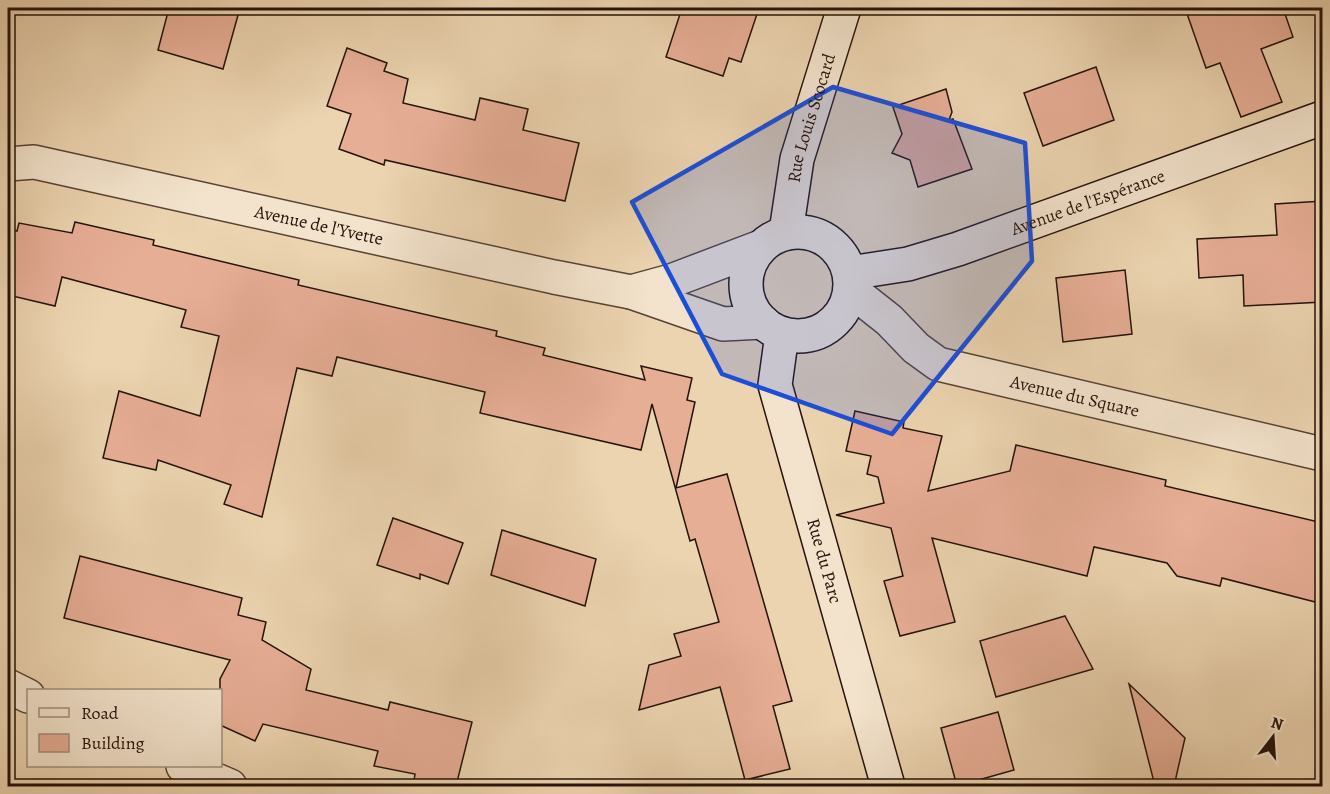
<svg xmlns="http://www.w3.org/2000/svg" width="1330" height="794" font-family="Alegreya,serif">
  <rect width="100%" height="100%" fill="#ecd4b0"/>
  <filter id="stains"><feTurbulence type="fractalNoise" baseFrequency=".00333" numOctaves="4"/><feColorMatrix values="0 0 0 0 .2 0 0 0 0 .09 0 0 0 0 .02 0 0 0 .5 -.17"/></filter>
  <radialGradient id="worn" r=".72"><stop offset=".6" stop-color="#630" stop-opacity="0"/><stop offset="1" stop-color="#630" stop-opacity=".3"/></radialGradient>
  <g fill="#e7ae96" stroke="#25120b" stroke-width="1.5">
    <path d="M 169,8 L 240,8 L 223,69 L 158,50 Z"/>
    <path d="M 682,8 L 759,8 L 741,62 L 729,58 L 723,76 L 666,57 Z"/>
    <path d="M 1185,8 L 1283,8 L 1293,37 L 1261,49 L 1282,102 L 1241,117 L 1220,63 L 1206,68 Z"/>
    <path d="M 347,48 L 387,63 L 384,71 L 408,79 L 403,103 L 475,120 L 480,98 L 528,109 L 523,130 L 579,143 L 565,201 L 385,160 L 384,165 L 339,149 L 351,114 L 327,106 Z"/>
    <path d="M 1096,67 L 1114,120 L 1043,146 L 1024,93 Z"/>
    <path d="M 946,89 L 952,112 L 949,120 L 953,119 L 972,169 L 918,187 L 910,160 L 892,153 L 902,134 L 893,107 Z"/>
    <path d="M 1323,201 L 1323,302 L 1244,306 L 1243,275 L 1199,278 L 1197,239 L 1277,235 L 1275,204 Z"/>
    <path d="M 75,222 L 154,240 L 153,245 L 299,280 L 298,285 L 497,331 L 496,336 L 545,348 L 543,355 L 645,380 L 641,366 L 692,378 L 687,400 L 695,402 L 676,488 L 727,474 L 792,701 L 773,706 L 790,769 L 745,780 L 720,687 L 639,710 L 649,665 L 681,656 L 674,634 L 719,622 L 695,539 L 690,541 L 652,404 L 641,450 L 480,413 L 485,392 L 337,357 L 332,376 L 297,368 L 262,517 L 224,504 L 231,485 L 158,460 L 156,470 L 103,458 L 119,391 L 200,416 L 219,336 L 181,327 L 186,310 L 62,277 L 55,306 L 8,295 L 8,229 L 17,231 L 19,223 L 72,233 Z"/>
    <path d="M 1125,270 L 1132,334 L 1063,342 L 1056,278 Z"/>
    <path d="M 855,411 L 904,422 L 903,428 L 942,436 L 928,491 L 1010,471 L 1016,445 L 1166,480 L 1165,486 L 1323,523 L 1323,604 L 1222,578 L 1220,586 L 1177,576 L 1167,563 L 1094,547 L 1087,576 L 932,538 L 955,622 L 900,636 L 884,581 L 903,576 L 891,528 L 836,515 L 884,503 L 878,477 L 867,474 L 871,456 L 846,451 Z"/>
    <path d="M 393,518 L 463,543 L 448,584 L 420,574 L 420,579 L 377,565 Z"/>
    <path d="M 502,530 L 596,559 L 585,606 L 491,575 Z"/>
    <path d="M 80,556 L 242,598 L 238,615 L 266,622 L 262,640 L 311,669 L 306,690 L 388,710 L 390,702 L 472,722 L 456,786 L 414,780 L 415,774 L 374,766 L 378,751 L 263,724 L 255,741 L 220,725 L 220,679 L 230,660 L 64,618 Z"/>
    <path d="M 1065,616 L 1093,669 L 996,697 L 980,641 Z"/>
    <path d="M 1129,684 L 1185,738 L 1174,786 L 1155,786 Z"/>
    <path d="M 998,712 L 1014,770 L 957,786 L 941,728 Z"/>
  </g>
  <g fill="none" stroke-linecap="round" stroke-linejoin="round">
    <g stroke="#574234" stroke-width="36">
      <g id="street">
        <path id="s1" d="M 8,164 L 34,162 L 554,277 L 631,292 L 723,324 L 763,322"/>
        <path id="s2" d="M 851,290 L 889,320 L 916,348 L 938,364 L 1322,454"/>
        <path d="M 631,292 L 671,281 L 758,248"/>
        <path d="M 8,686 L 28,696"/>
        <path d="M 183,766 L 230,786"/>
      </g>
    </g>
    <g stroke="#25120b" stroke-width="36">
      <g id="secondary">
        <path id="s3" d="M 786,232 L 797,159 L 844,8"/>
        <circle cx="798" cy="284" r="52"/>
        <path id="s4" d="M 850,273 L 908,264 L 958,249 L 1322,118"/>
        <path id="s5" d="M 782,334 L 775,385 L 888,786"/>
      </g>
    </g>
    <use href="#street" stroke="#f3e3cc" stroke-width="33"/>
    <use href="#secondary" stroke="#f3e3cc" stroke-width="33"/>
  </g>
  <path fill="#1d4ed8" fill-opacity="0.2" stroke="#1d4ed8" stroke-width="4.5" stroke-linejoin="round" d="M 833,87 L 1025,143 L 1032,261 L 892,434 L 722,374 L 632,202 Z"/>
  <g text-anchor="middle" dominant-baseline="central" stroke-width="4.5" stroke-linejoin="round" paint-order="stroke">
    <g font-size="18" fill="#25120b" stroke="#f3e3cc">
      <text stroke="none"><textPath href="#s3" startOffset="117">Rue Louis Scocard</textPath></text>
      <text stroke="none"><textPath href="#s4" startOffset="249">Avenue de l'Espérance</textPath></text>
      <text stroke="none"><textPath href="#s1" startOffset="318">Avenue de l'Yvette</textPath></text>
      <text stroke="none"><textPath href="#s2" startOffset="255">Avenue du Square</textPath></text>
      <text stroke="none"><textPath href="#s5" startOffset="234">Rue du Parc</textPath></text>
    </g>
  </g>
  <rect width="1330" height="794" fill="none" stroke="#ecd4b0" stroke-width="30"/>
  <rect x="9" y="9" width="1312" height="776" fill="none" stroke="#25120b" stroke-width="3"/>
  <rect x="15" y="15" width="1300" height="764" fill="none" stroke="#25120b" stroke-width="1.5"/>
  <rect x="27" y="689" width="195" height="78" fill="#f3e3cc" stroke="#a18f7f" stroke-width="1.5"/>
  <rect x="39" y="708" width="30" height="9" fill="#f3e3cc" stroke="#a18f7f" stroke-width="1.5"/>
  <text x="81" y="719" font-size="18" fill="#25120b">Road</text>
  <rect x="39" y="734" width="30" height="18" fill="#e7ae96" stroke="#a18f7f" stroke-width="1.5"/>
  <text x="81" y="749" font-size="18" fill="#25120b">Building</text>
  <g transform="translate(1273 737) rotate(17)" stroke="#f3e3cc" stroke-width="4.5" paint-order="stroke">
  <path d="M0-4.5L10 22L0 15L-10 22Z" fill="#25120b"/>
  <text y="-9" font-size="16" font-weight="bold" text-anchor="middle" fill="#25120b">N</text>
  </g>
  <rect width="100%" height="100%" filter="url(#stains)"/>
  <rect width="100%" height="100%" fill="url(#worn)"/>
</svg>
